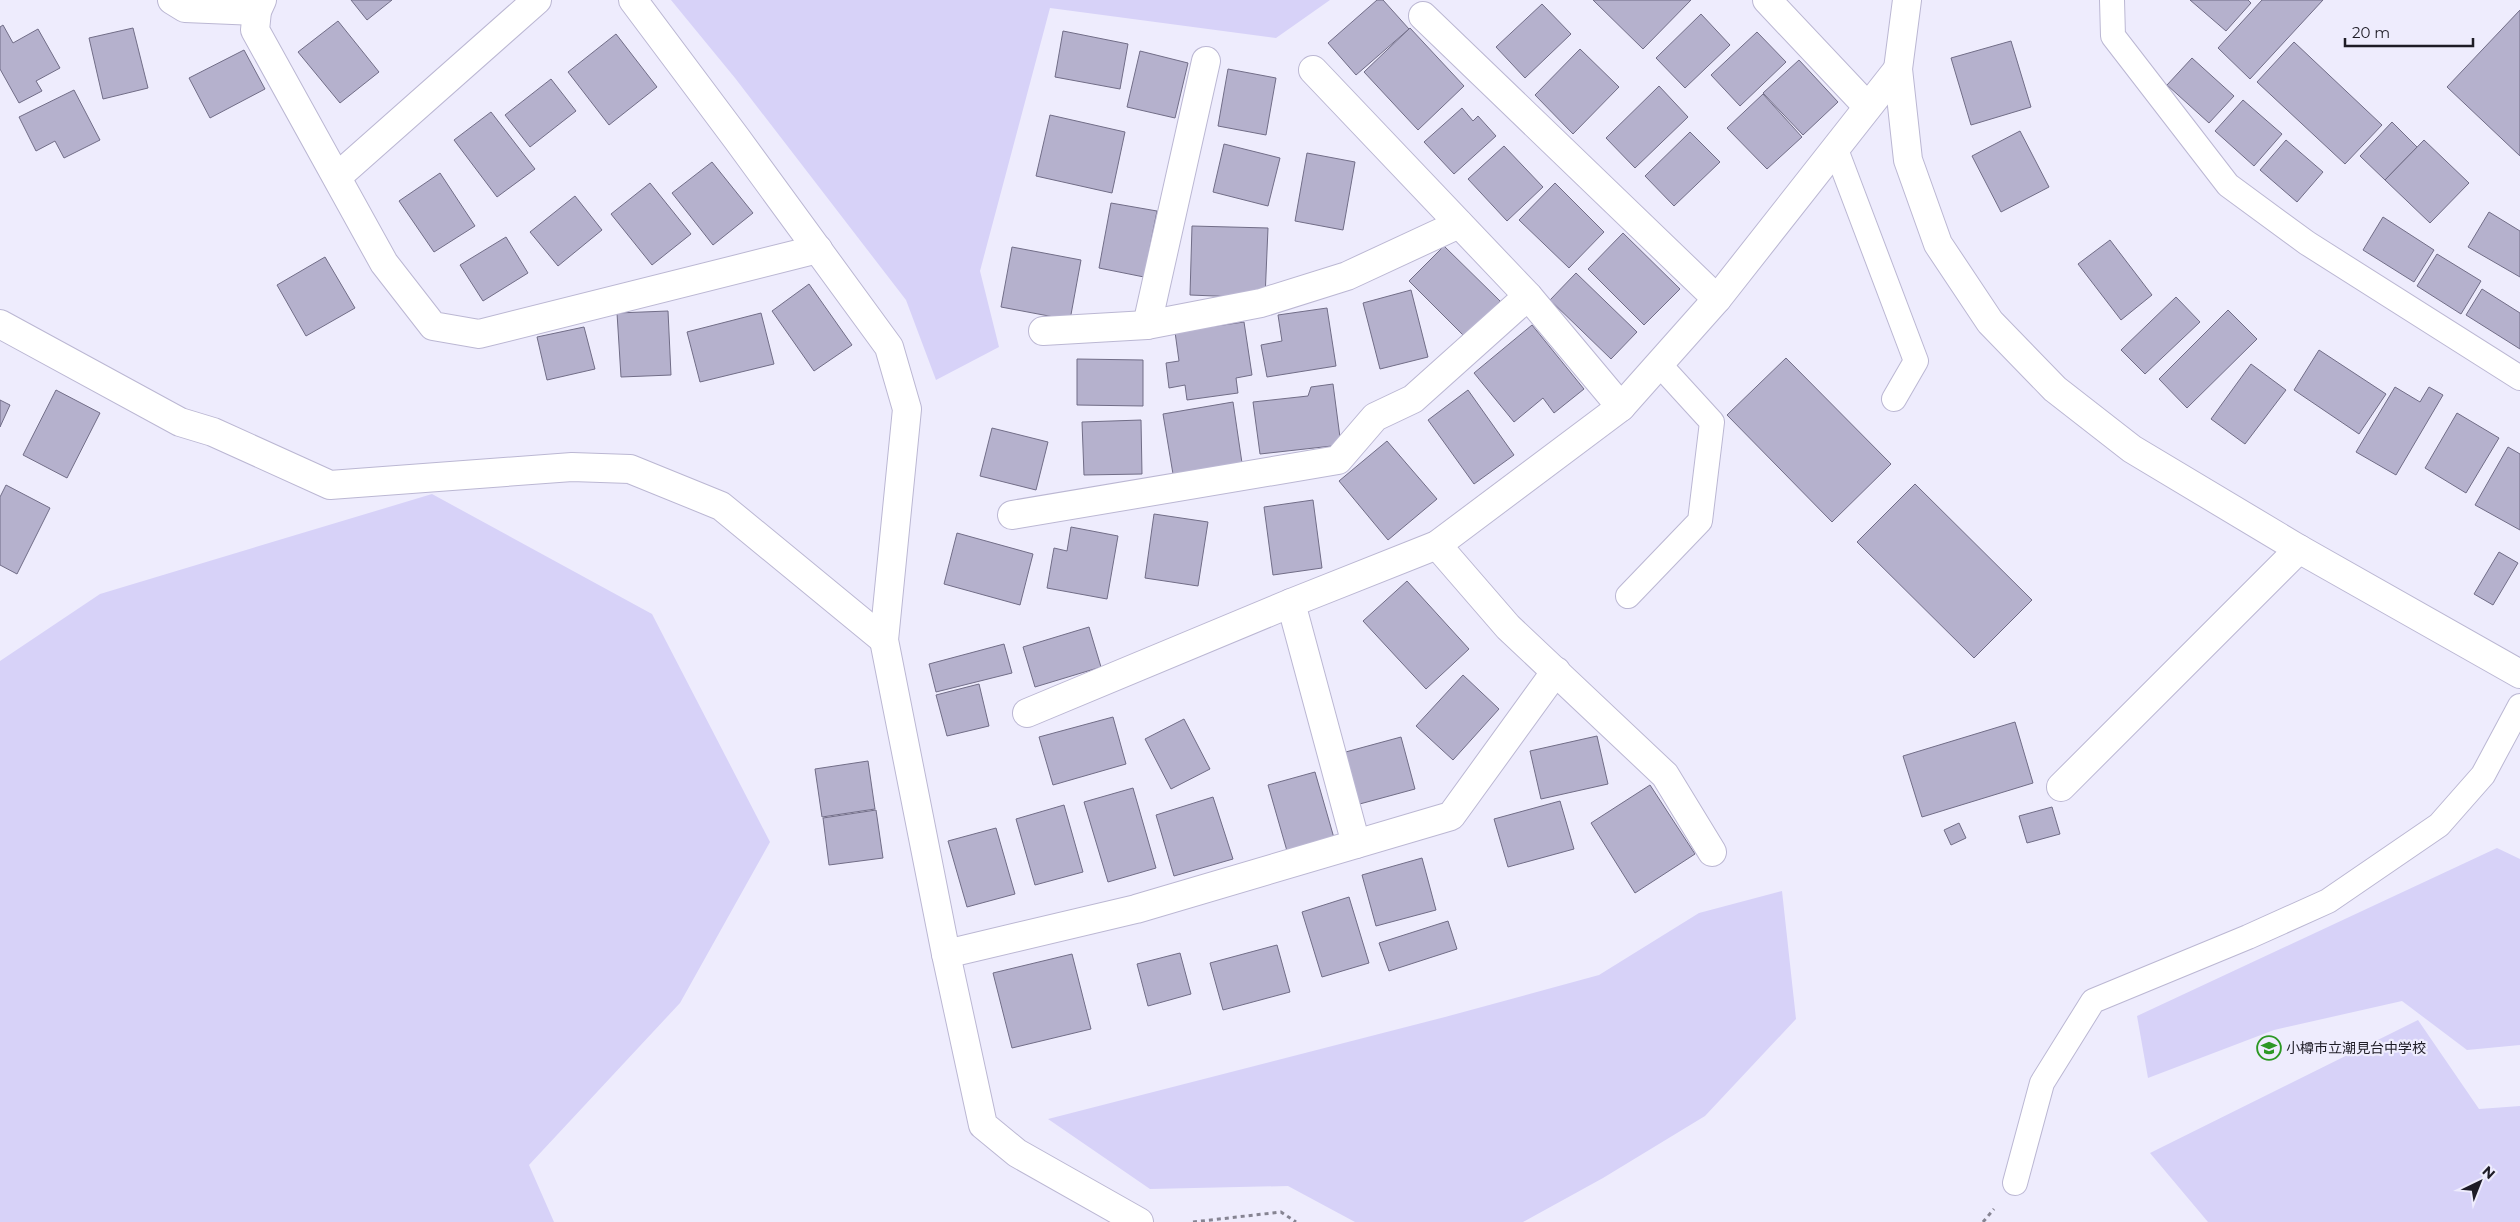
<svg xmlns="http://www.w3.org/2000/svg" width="2520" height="1222" font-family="Montserrat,'Noto Sans JP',sans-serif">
  <rect width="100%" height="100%" fill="#eeecfd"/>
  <g fill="#d7d2f8">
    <path d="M 671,0 L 1330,0 L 1276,38 L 1050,8 L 980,271 L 999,347 L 936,380 L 906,300 L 735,78 Z"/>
    <path d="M 432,494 L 652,614 L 770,842 L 680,1003 L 529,1165 L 554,1222 L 0,1222 L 0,661 L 100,594 Z"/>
    <path d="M 2497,848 L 2520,859 L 2520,1045 L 2467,1050 L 2402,1001 L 2274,1030 L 2148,1078 L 2137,1016 Z"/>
    <path d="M 1782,891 L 1796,1019 L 1705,1116 L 1603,1178 L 1523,1222 L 1355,1222 L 1288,1186 L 1150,1189 L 1048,1119 L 1445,1017 L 1599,975 L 1699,913 Z"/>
    <path d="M 2418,1020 L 2479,1109 L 2520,1106 L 2520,1222 L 2208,1222 L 2150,1153 Z"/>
  </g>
  <g fill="#b5b1cd" stroke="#716d87">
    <path d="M 351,0 L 392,0 L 367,20 Z"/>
    <path d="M 1377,0 L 1383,0 L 1409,29 L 1356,75 L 1328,43 Z"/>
    <path d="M 1593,0 L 1691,0 L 1643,49 Z"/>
    <path d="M 2190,0 L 2248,0 L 2251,3 L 2226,31 Z"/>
    <path d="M 2262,0 L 2323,0 L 2250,79 L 2218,48 Z"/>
    <path d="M 1542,4 L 1571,34 L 1525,78 L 1496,47 Z"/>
    <path d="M 2520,10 L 2520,156 L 2447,87 Z"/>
    <path d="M 1701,14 L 1730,45 L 1685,88 L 1656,58 Z"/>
    <path d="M 338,21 L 379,72 L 340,103 L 298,52 Z"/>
    <path d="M 3,25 L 13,43 L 38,29 L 60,68 L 36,81 L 42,91 L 19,103 L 0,69 L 0,27 Z"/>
    <path d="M 133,28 L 148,88 L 103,99 L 89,38 Z"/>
    <path d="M 1410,28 L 1464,86 L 1418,130 L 1364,72 Z"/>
    <path d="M 1063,31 L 1128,44 L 1120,89 L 1055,77 Z"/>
    <path d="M 1757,32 L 1786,62 L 1740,106 L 1711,75 Z"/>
    <path d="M 616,34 L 657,87 L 609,125 L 568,72 Z"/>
    <path d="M 2011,41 L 2031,107 L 1971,125 L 1951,58 Z"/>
    <path d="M 2294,42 L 2382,125 L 2345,164 L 2257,82 Z"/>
    <path d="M 1580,49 L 1619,87 L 1573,134 L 1535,95 Z"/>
    <path d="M 244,50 L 265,89 L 210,118 L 189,78 Z"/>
    <path d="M 1140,51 L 1188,63 L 1175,118 L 1127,107 Z"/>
    <path d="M 2192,58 L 2234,96 L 2209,123 L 2167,85 Z"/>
    <path d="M 1799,60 L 1838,102 L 1803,135 L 1763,93 Z"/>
    <path d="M 1228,69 L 1276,78 L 1266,135 L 1218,126 Z"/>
    <path d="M 551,79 L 576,111 L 530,147 L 505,115 Z"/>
    <path d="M 1659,86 L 1688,117 L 1635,168 L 1606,138 Z"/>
    <path d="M 74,90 L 100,140 L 64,158 L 55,141 L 36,151 L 19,117 Z"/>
    <path d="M 1763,94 L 1802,137 L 1767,169 L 1727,128 Z"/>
    <path d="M 2243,100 L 2282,134 L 2254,166 L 2215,131 Z"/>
    <path d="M 1462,108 L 1473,121 L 1478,116 L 1496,136 L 1454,174 L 1424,142 Z"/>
    <path d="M 491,112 L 535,169 L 497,197 L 454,140 Z"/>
    <path d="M 1050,115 L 1125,132 L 1112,193 L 1036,176 Z"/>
    <path d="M 2392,122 L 2417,147 L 2385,180 L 2360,156 Z"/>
    <path d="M 2020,131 L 2049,187 L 2001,212 L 1972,156 Z"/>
    <path d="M 1690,132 L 1720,162 L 1674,206 L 1645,176 Z"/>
    <path d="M 2286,140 L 2323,172 L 2297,202 L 2260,170 Z"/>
    <path d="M 2424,140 L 2469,183 L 2430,223 L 2385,180 Z"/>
    <path d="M 1224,144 L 1280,158 L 1268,206 L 1213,192 Z"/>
    <path d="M 1504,146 L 1543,187 L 1507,221 L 1468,179 Z"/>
    <path d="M 1307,153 L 1355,162 L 1343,230 L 1295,221 Z"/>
    <path d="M 712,162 L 753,213 L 713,245 L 672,193 Z"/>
    <path d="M 440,173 L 475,226 L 434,252 L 399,201 Z"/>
    <path d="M 650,183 L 691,234 L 652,265 L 611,214 Z"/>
    <path d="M 1555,183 L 1604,232 L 1569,268 L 1519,220 Z"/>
    <path d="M 575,196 L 602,230 L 558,266 L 530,232 Z"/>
    <path d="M 1111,203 L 1157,211 L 1144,277 L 1099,268 Z"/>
    <path d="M 2489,212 L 2520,231 L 2520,277 L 2468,247 Z"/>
    <path d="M 2383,217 L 2434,250 L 2414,282 L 2363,250 Z"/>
    <path d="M 1192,226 L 1268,228 L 1265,298 L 1190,295 Z"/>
    <path d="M 1623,233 L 1680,289 L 1644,325 L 1588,269 Z"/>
    <path d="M 506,237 L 528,273 L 483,301 L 460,265 Z"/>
    <path d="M 2110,240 L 2152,295 L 2121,320 L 2078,264 Z"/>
    <path d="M 1444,246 L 1500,301 L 1465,337 L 1409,281 Z"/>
    <path d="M 1012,247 L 1081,260 L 1070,320 L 1001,307 Z"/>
    <path d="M 2437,254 L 2481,281 L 2461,314 L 2417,286 Z"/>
    <path d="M 325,257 L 355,308 L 306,336 L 277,285 Z"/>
    <path d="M 1576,273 L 1637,332 L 1611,359 L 1550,300 Z"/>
    <path d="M 809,284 L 852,345 L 814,371 L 772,311 Z"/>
    <path d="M 2482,289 L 2520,313 L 2520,349 L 2466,315 Z"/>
    <path d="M 1411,290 L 1428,357 L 1380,369 L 1363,303 Z"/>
    <path d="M 2176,297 L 2200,322 L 2145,374 L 2121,350 Z"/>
    <path d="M 1327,308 L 1336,366 L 1267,377 L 1261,345 L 1282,341 L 1278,315 Z"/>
    <path d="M 2228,310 L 2257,339 L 2187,408 L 2159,379 Z"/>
    <path d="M 668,311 L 671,375 L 621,377 L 617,313 Z"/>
    <path d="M 761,313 L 774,364 L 700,382 L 687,332 Z"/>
    <path d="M 1244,322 L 1252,375 L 1236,378 L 1238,393 L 1187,400 L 1185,385 L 1169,388 L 1166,363 L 1179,361 L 1175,332 Z"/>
    <path d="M 1532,325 L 1584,389 L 1554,413 L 1543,398 L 1514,422 L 1474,373 Z"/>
    <path d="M 584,327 L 595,369 L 547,380 L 537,337 Z"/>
    <path d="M 2319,350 L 2386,394 L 2359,434 L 2294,390 Z"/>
    <path d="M 1786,358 L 1891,464 L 1832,522 L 1727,415 Z"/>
    <path d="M 1077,359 L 1143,360 L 1143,406 L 1077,405 Z"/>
    <path d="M 2251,364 L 2286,390 L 2245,444 L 2211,419 Z"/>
    <path d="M 1333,384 L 1341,445 L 1260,454 L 1253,402 L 1308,396 L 1311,387 Z"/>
    <path d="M 2395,387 L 2420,402 L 2429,387 L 2443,395 L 2396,475 L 2356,452 Z"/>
    <path d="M 56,390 L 100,413 L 67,478 L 23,455 Z"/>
    <path d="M 1468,390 L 1514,455 L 1474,484 L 1428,420 Z"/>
    <path d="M 0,400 L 10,405 L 0,427 Z"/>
    <path d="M 1233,402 L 1242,463 L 1173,474 L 1163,414 Z"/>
    <path d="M 2457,413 L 2499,438 L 2466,493 L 2425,468 Z"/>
    <path d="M 1141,420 L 1142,474 L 1084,475 L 1082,422 Z"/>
    <path d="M 992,428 L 1048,442 L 1036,490 L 980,476 Z"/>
    <path d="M 1387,441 L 1437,499 L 1388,540 L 1339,481 Z"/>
    <path d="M 2508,447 L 2520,454 L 2520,530 L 2475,505 Z"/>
    <path d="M 1915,484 L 2032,600 L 1974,658 L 1857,542 Z"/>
    <path d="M 6,485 L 50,508 L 17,574 L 0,565 L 0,497 Z"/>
    <path d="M 1313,500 L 1322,568 L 1273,575 L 1264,507 Z"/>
    <path d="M 1154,514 L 1208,522 L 1198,586 L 1145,578 Z"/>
    <path d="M 1071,527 L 1118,536 L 1107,599 L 1047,588 L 1054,548 L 1067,551 Z"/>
    <path d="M 957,533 L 1033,554 L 1020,605 L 944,584 Z"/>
    <path d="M 2499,552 L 2518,563 L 2493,605 L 2474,594 Z"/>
    <path d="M 1407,581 L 1469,649 L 1426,689 L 1363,621 Z"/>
    <path d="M 1089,627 L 1101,667 L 1035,687 L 1023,647 Z"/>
    <path d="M 1004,644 L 1012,673 L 936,692 L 929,664 Z"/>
    <path d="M 1463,675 L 1499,709 L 1453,760 L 1416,726 Z"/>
    <path d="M 979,684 L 989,726 L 947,736 L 936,695 Z"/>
    <path d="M 1113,717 L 1126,764 L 1053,785 L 1039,737 Z"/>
    <path d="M 1184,719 L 1210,769 L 1171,789 L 1145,739 Z"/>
    <path d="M 2015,722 L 2033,783 L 1922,817 L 1903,756 Z"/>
    <path d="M 1597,736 L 1608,784 L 1541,799 L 1530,751 Z"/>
    <path d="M 1401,737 L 1415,789 L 1356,805 L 1342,753 Z"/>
    <path d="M 868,761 L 875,809 L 822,817 L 815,769 Z"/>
    <path d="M 1315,772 L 1334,838 L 1287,851 L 1268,785 Z"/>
    <path d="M 1650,785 L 1695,854 L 1635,893 L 1591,823 Z"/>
    <path d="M 1133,788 L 1156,868 L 1108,882 L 1084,802 Z"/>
    <path d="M 1213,797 L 1233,859 L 1174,876 L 1156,815 Z"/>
    <path d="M 1560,801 L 1574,849 L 1508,867 L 1494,819 Z"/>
    <path d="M 1064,805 L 1083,872 L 1035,885 L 1016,819 Z"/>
    <path d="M 2052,807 L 2060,834 L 2027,843 L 2019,816 Z"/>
    <path d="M 876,810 L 883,858 L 829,865 L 823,818 Z"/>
    <path d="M 1959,823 L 1966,838 L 1951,845 L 1944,830 Z"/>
    <path d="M 996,828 L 1015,894 L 967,907 L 948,841 Z"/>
    <path d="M 1422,858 L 1436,910 L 1376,926 L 1362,875 Z"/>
    <path d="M 1349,897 L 1369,963 L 1322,977 L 1302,912 Z"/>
    <path d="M 1448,921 L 1457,949 L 1389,971 L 1379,943 Z"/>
    <path d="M 1277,945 L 1290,992 L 1223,1010 L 1210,963 Z"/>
    <path d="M 1180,953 L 1191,994 L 1148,1006 L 1137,964 Z"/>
    <path d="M 1072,954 L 1091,1029 L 1012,1048 L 993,973 Z"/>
  </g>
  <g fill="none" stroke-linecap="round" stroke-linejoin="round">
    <g stroke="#bbb7d3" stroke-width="26">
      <g id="service">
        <path d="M 2112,0 L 2113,36 L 2228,185 L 2307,243 L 2520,378"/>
        <path d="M 1835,147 L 1916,361 L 1894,399"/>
        <path d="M 1628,596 L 1700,521 L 1712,422 L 1659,364"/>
        <path d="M 2015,1183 L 2042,1083 L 2093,1001 L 2248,937 L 2328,901 L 2439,825 L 2483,775 L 2520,706"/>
      </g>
    </g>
    <g stroke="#bbb7d3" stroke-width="30">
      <g id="minor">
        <path d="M 172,0 L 185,8 L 257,11"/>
        <path d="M 262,0 L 257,11 L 255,30 L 384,263 L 433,326 L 479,334 L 818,249"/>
        <path d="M 633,0 L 737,139 L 889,347 L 907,409 L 884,640 L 946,954 L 983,1125 L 1017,1153 L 1139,1222"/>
        <path d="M 1767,0 L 1867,106"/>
        <path d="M 1423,16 L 1717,299"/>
        <path d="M 1313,70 L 1528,296 L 1621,407"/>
        <path d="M 337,177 L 537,0"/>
        <path d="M 0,324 L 180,422 L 213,432 L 330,485 L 572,467 L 630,469 L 721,506 L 884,640"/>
        <path d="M 1147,325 L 1206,61"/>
        <path d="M 1043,331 L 1147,325 L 1261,303 L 1347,276 L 1459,224"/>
        <path d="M 1012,515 L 1338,460 L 1375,417 L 1413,399 L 1528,296"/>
        <path d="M 1437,545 L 1508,627 L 1665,775 L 1712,852"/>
        <path d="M 1291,603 L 1356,844"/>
        <path d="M 1027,713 L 1291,603 L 1437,545 L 1621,407 L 1717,299 L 1898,69"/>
        <path d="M 2061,787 L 2299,549"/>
        <path d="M 946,954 L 1136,909 L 1451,816 L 1556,671"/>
      </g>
    </g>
    <g stroke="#bbb7d3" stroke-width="30">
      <path id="tertiary" d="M 1907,0 L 1898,69 L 1908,160 L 1938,244 L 1990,322 L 2055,389 L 2132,449 L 2299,549 L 2520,674"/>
    </g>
    <g stroke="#868492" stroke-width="3" stroke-dasharray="4 4" stroke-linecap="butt">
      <path d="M 1193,1222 L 1281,1212 L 1296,1222"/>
      <path d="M 1983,1222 L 1994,1209"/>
    </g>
    <use href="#service" stroke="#fff" stroke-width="24"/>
    <use href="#minor" stroke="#fff" stroke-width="28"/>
    <use href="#tertiary" stroke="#fff" stroke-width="28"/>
  </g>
  <defs>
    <g id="school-ring" transform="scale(1.25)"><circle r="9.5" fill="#eeecfd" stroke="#2c9824" stroke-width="1.5"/><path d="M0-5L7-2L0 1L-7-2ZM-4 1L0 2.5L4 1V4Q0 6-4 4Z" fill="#2c9824"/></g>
  </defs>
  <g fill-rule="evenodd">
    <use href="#school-ring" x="2269" y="1048"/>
  </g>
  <g text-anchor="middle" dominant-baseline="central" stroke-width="4.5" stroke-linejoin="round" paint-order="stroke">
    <g font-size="14" fill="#1e1c26" stroke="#eeecfd" text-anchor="start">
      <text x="2286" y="1048">小樽市立潮見台中学校</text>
    </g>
  </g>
  <g transform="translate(2480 1182) rotate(43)" stroke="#eeecfd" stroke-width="4" paint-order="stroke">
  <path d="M0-4L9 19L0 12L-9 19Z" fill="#1e1c26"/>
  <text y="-8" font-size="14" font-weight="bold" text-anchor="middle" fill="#1e1c26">N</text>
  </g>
  <path d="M2345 38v8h128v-8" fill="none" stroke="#1e1c26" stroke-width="2.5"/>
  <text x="2352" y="38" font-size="15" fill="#1e1c26" stroke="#eeecfd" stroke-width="4" paint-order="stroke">20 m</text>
</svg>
